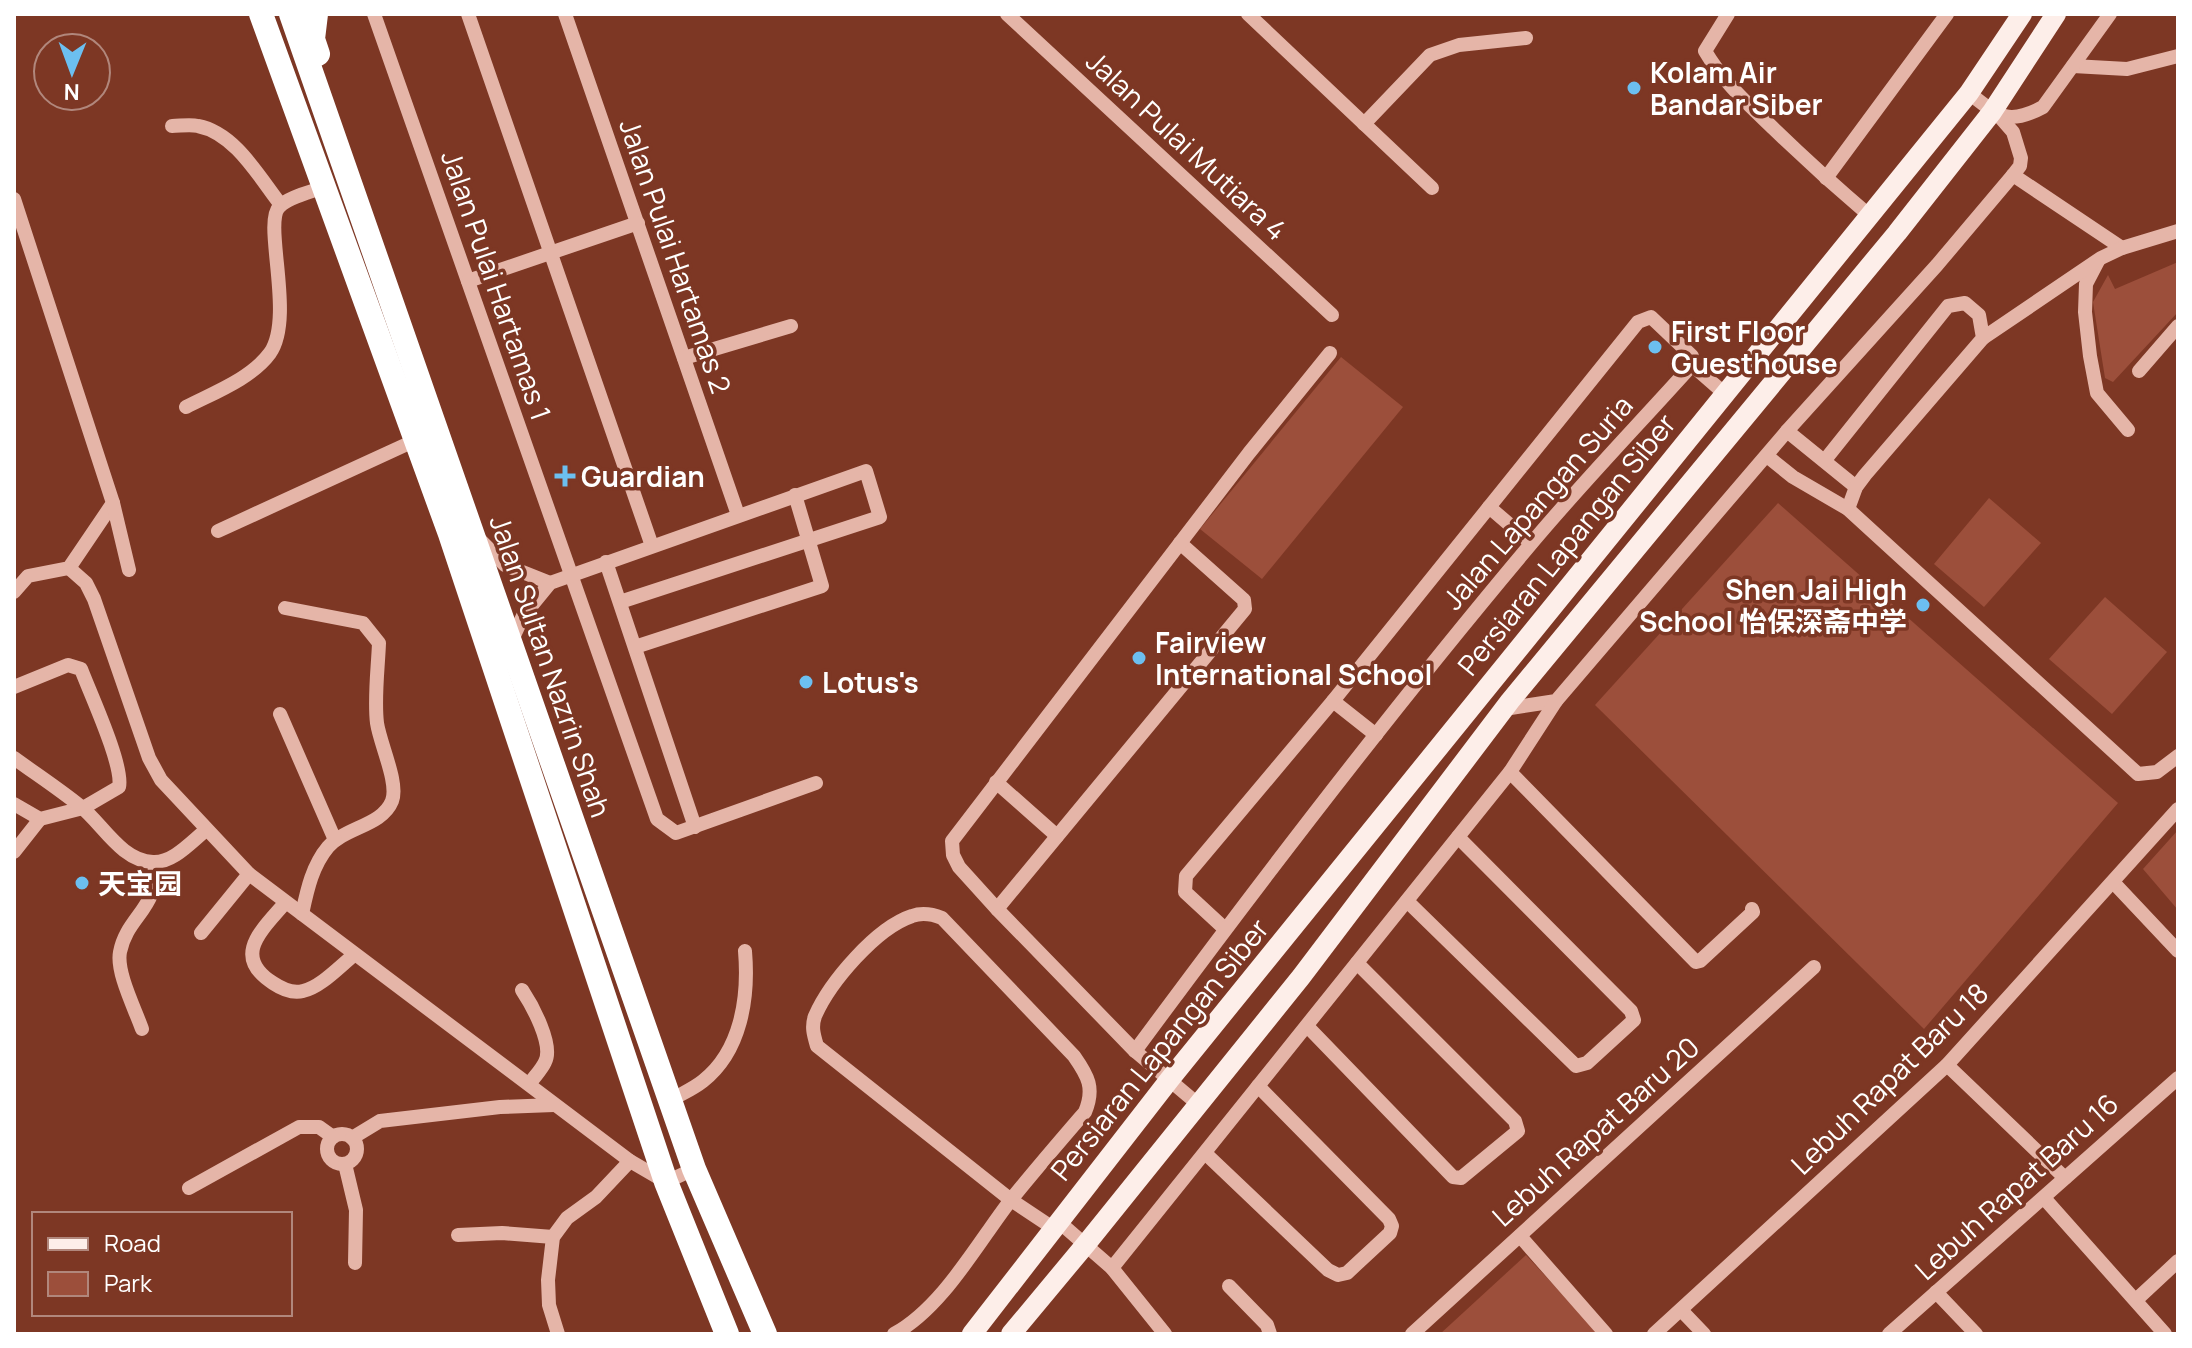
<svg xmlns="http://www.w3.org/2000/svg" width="2192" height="1348" font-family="Manrope,'Noto Sans SC',sans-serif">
  <rect width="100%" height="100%" fill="#7d3724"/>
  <g fill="#9c4f3b">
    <path d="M 2178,262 L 2178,312 L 2113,382 L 2105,378 L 2093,302 L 2108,275 L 2115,289 Z"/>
    <path d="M 1341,357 L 1403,407 L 1262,579 L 1200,529 Z"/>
    <path d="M 1989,498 L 2041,543 L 1984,607 L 1934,564 Z"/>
    <path d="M 1778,503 L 2118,803 L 1924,1029 L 1595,705 Z"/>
    <path d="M 2105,597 L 2167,652 L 2112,714 L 2049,659 Z"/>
    <path d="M 2178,830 L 2178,910 L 2143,869 Z"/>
    <path d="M 1526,1255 L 1599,1334 L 1440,1334 Z"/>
  </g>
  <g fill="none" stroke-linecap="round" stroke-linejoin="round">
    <g stroke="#e5b5a8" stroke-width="14">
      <path d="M 374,14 L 657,819 L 676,833 L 816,783"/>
      <path d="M 468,14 L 652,546"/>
      <path d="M 565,14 L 738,515"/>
      <path d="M 1007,14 L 1332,315"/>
      <path d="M 1248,14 L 1432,188"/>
      <path d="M 1728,14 L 1705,51 C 1723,82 1748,104 1774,129 C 1805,159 1837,188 1870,216"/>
      <path d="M 2073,66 L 2127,69 L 2178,56"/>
      <path d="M 1969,93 C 1998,116 2008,126 2043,107 L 2110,14"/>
      <path d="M 1364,124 L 1430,55 L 1459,45 L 1526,38"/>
      <path d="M 172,126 C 180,126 190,124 198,126 C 235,133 259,177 281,205"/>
      <path d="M 2013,175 L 2122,248"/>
      <path d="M 1826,178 L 1947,14"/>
      <path d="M 14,199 L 113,503 L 69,568 L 28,576 L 14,592"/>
      <path d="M 2098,261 L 2086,284 L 2085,312 L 2090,356 L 2097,393 L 2128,430"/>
      <path d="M 468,281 L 638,223"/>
      <path d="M 1983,338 L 2101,258 L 2122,248 L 2178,231"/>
      <path d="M 684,358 L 791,326"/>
      <path d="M 2139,371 L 2178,326"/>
      <path d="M 186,407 C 213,393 251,379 270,353 C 295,317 263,224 279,207 C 288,197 311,192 324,187"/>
      <path d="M 1787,431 L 1856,487"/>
      <path d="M 1767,456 L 1793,477 L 1848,509 L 2138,774 L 2157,772 L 2178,756"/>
      <path d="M 1825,460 L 1948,306 L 1965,303 L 1979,315 L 1983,338 L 1865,475 L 1856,487 L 1848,509"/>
      <path d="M 113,503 L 129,570"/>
      <path d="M 1489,507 L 1531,543"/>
      <path d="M 218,531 L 416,440"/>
      <path d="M 480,540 L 505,565 L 550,583"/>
      <path d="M 606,562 L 695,827"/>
      <path d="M 69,568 L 86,583 L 94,599 L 149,758 L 161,780 L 249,874 L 630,1161 L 666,1182 L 694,1169"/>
      <path d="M 285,608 L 363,623 L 379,643 C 378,669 374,698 377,723 C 380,744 399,783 392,801 C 382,826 345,827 328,847 C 312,866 307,891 302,914"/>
      <path d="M 511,642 L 523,616 L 550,583 L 866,471 L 880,517 L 620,602"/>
      <path d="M 635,647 L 822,586 L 795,495"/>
      <path d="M 14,687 L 68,665 L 81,669 C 90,693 124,766 119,787 L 83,808 L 40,819 L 14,804"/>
      <path d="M 1333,701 L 1376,735"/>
      <path d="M 1504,709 L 1556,701 L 1787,431 L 1937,265 L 2013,175 L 2020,166 L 2021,158 L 2013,132 L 1999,116"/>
      <path d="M 280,714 L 335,840"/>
      <path d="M 14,758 C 36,774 59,789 80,806 C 102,823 121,861 153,862 C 173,863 191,842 206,830"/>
      <path d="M 1510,772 L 1696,962 L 1700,961 L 1753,912 L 1752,909"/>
      <path d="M 996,782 L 1057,836"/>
      <path d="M 14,852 L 40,819"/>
      <path d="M 2113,882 L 2178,951"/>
      <path d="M 1407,901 L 1576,1066 L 1587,1063 L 1634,1020 L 1631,1011 L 1458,837"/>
      <path d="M 285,903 C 262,930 231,956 273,983 C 282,989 292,994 303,991 C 321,987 340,966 354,955"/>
      <path d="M 997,909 L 1245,609 L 1244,600 L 1180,543"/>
      <path d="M 1225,929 L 1185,892 L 1186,876 L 1333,701 L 1638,322 L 1651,317 L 1692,356 L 1692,365"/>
      <path d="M 201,933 L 249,874"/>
      <path d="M 522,990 C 532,1005 554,1045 545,1062 C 542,1069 535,1076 530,1083"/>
      <path d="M 1307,1026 L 1453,1177 L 1461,1178 L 1518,1131 L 1515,1121 L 1357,963"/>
      <path d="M 142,1029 C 135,1009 116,972 120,952 C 127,915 161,908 154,862"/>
      <path d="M 1135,1051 C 1262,879 1392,709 1530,545 C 1581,484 1638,425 1692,365 L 1724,393"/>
      <path d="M 1947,1065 L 2065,1178"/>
      <path d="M 671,1100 C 681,1094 693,1089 703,1081 C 741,1051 749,998 745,951"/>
      <path d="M 1199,1105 L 1135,1051 L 997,909 L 959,867 L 953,855 L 952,841 L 1249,453 L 1330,353"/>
      <circle cx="342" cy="1149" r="15"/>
      <path d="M 352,1138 L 380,1121 L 500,1107 L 554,1105"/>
      <path d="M 1205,1153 L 1328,1270 L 1338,1275 L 1347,1273 L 1390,1233 L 1392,1226 L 1389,1219 L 1258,1086"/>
      <path d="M 345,1164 L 356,1210 L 355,1263"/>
      <path d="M 189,1188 L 299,1127 L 319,1127 L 333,1137"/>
      <path d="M 2044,1198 L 2165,1334"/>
      <path d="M 1058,1221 L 1112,1268 L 1165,1334"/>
      <path d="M 458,1235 L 502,1233 L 553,1237"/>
      <path d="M 1520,1236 L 1606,1334"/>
      <path d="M 1112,1268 L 1510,772 L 1556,701"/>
      <path d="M 1229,1286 L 1267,1325 L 1270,1334"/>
      <path d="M 1936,1292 L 1976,1334"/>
      <path d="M 2136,1300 L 2178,1261"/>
      <path d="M 1681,1310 L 1704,1334"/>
      <path d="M 558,1334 L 549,1305 L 548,1280 L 553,1237 L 567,1218 L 596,1197 L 630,1161"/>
      <path d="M 894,1334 C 942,1308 977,1244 1010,1201 C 1034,1171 1060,1141 1085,1112 C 1095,1088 1088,1076 1074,1056 L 942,918 C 932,914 923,912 912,916 C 876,928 830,982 815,1016 C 811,1027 814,1036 817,1046 L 1011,1200 L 1053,1228"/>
      <path d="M 1412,1334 L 1814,967"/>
      <path d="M 1654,1334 L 1947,1065 L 2178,809"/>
      <path d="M 1889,1334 L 2178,1078"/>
    </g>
    <g stroke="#fdeee9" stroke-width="20">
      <path d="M 972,1334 L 1170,1079 L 1969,93 L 2022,14"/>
      <path d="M 1011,1334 L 1086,1244 L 1301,977 L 1510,701 L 1897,233 L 1992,112 L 2056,14"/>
    </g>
    <g stroke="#fff" stroke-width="24">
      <path d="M 261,14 L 450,534 L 666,1182 L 727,1334"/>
      <path d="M 291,14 L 694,1169 L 765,1334"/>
      <path d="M 316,14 L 313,39 L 318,54"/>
    </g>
  </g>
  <g fill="#6cbff0" stroke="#7d3724" stroke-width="3">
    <circle cx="1634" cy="88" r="8"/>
    <circle cx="1655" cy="347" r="8"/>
    <path d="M561 464h8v8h8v8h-8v8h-8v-8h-8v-8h8z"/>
    <circle cx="1923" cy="605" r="8"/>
    <circle cx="1139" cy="658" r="8"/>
    <circle cx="806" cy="682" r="8"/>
    <circle cx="82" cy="883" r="8"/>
  </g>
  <g text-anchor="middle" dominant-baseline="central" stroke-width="7" stroke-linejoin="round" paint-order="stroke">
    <g font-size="28" font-weight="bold" fill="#fff" stroke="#7d3724" text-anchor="start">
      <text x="1650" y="72">Kolam Air<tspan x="1650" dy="32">Bandar Siber</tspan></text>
      <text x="1671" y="331">First Floor<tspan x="1671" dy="32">Guesthouse</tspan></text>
      <text x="581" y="476">Guardian</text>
      <text x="1907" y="589" text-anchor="end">Shen Jai High<tspan x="1907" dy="32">School 怡保深斋中学</tspan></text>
      <text x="1155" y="642">Fairview<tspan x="1155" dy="32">International School</tspan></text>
      <text x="822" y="682">Lotus's</text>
      <text x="98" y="883">天宝园</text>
    </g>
    <g font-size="28" fill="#fff" stroke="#7d3724">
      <text transform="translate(1187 145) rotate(43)">Jalan Pulai Mutiara 4</text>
      <text transform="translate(676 256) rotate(71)">Jalan Pulai Hartamas 2</text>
      <text transform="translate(497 285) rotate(71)">Jalan Pulai Hartamas 1</text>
      <text transform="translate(1537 502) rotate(-49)">Jalan Lapangan Suria</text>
      <text transform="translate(1566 544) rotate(-51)">Persiaran Lapangan Siber</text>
      <text transform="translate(551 666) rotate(71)">Jalan Sultan Nazrin Shah</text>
      <text transform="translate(1159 1049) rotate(-51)">Persiaran Lapangan Siber</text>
      <text transform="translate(1889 1078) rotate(-44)">Lebuh Rapat Baru 18</text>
      <text transform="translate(1595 1131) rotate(-42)">Lebuh Rapat Baru 20</text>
      <text transform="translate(2016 1186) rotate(-42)">Lebuh Rapat Baru 16</text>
    </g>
  </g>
  <rect width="2192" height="1348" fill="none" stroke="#ffffff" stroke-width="32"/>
  <rect x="32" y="1212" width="260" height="104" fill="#7d3724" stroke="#b1877c" stroke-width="2"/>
  <rect x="48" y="1238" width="40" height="12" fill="#fdeee9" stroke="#b1877c" stroke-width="2"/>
  <text x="104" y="1252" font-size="24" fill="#ffffff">Road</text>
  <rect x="48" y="1272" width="40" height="24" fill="#9c4f3b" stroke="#b1877c" stroke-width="2"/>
  <text x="104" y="1292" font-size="24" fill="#ffffff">Park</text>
  <g transform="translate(72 72) rotate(181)"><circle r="38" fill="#7d3724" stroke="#b1877c" stroke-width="2"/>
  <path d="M0-6L14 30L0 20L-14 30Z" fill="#6cbff0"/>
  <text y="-12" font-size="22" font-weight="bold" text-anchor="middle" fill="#ffffff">N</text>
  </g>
</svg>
